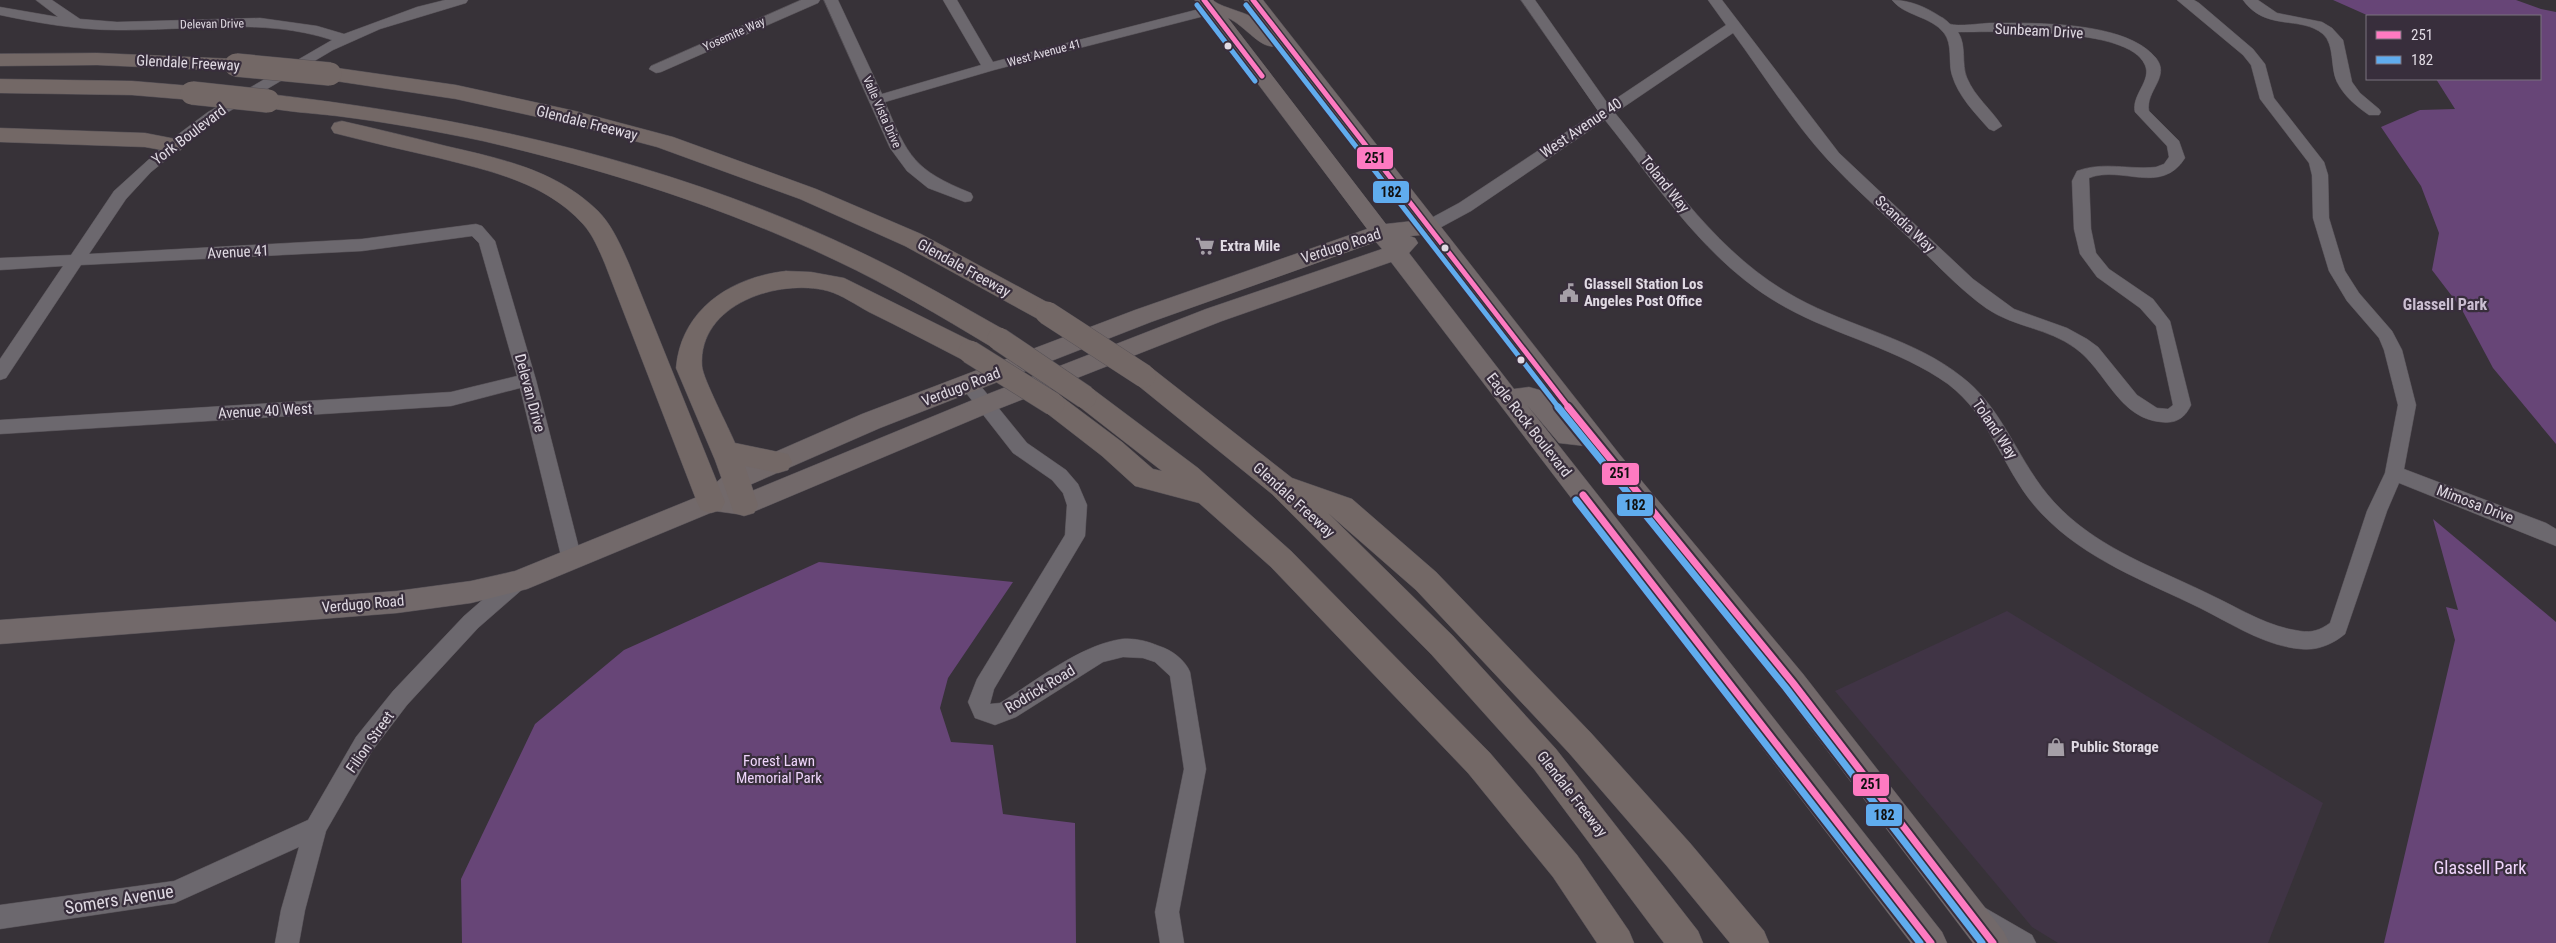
<svg xmlns="http://www.w3.org/2000/svg" width="2556" height="943" font-family="'Roboto Condensed',sans-serif">
  <rect width="100%" height="100%" fill="#373238"/>
  <path fill="#403445" d="M 2007,611 L 2323,803 L 2268,943 L 2058,943 L 2032,927 L 1835,691 Z"/>
  <g fill="#674577">
    <path d="M 2333,0 L 2516,0 L 2541,9 L 2556,12 L 2556,444 L 2493,368 L 2461,308 L 2432,270 L 2439,233 L 2421,186 L 2381,127 L 2420,110 L 2455,109 L 2436,79 L 2540,79 L 2540,16 L 2369,16 Z"/>
    <path d="M 2433,519 L 2556,622 L 2556,943 L 2384,943 L 2455,640 L 2446,607 L 2458,610 Z"/>
    <path d="M 819,562 L 1013,582 L 948,678 L 940,708 L 951,742 L 993,745 L 1003,814 L 1075,823 L 1076,943 L 462,943 L 461,879 L 535,724 L 624,650 Z"/>
  </g>
  <g fill="none" stroke-linecap="round" stroke-linejoin="round">
    <g stroke="#555056" stroke-width="1">
      <g id="minor">
        <path d="M 36,0 L 52,0 L 80,19 L 117,22 L 260,18 L 317,26 L 344,34 L 417,7 L 445,0 L 468,0 L 466,3 L 380,29 L 333,50 L 218,118 L 151,172 L 126,199 L 89,254 L 362,239 L 476,224 L 482,226 L 495,241 L 536,380 L 582,560 L 579,566 L 572,568 L 565,566 L 562,560 L 520,388 L 451,406 L 0,434 L 0,420 L 451,392 L 517,376 L 479,243 L 472,236 L 362,251 L 81,265 L 6,378 L 0,380 L 0,359 L 63,266 L 0,270 L 0,258 L 71,255 L 114,191 L 168,142 L 208,112 L 332,40 C 262,17 189,31 117,30 C 78,30 38,23 0,15 L 0,7 L 58,17 Z"/>
        <path d="M 801,0 L 820,0 L 818,3 L 661,72 L 656,73 L 649,69 L 651,66 Z"/>
        <path d="M 824,0 L 838,0 L 882,94 L 981,65 L 943,0 L 957,0 L 993,62 L 1211,6 L 1218,10 L 1216,13 L 994,70 L 885,102 C 908,157 914,170 971,193 L 973,197 L 971,201 L 965,202 L 928,188 L 907,171 L 890,148 Z"/>
        <path d="M 1521,0 L 1535,0 L 1608,104 L 1726,25 L 1708,0 L 1722,0 L 1839,153 L 1973,279 L 2014,309 L 2067,328 L 2087,339 L 2098,347 L 2137,395 L 2157,408 L 2168,409 L 2173,405 L 2156,326 L 2140,308 L 2097,277 L 2080,254 L 2074,229 L 2072,181 L 2077,171 C 2104,161 2129,170 2156,167 L 2164,164 L 2169,157 L 2167,146 L 2135,112 C 2131,95 2152,81 2145,65 C 2129,26 1994,32 1958,32 C 1967,46 1961,63 1967,78 C 1975,97 1991,109 2002,126 L 1994,131 L 1989,129 C 1975,113 1958,96 1952,75 C 1948,62 1953,45 1944,33 C 1931,16 1904,16 1892,0 C 1910,0 1926,7 1941,17 C 1944,18 1948,22 1950,24 C 1958,27 1983,23 1992,23 C 2036,23 2126,21 2156,58 C 2171,77 2145,91 2149,111 L 2179,141 L 2185,158 C 2161,196 2122,165 2089,178 L 2091,229 L 2096,253 L 2109,269 L 2153,299 L 2170,321 L 2191,405 C 2185,418 2176,424 2161,422 C 2118,418 2106,370 2075,348 C 2048,328 2013,327 1986,308 C 1958,288 1935,262 1910,239 C 1883,213 1854,188 1828,160 C 1793,122 1764,75 1733,33 L 1615,113 C 1670,180 1719,256 1797,298 C 1850,327 1915,339 1962,377 C 2005,410 2018,463 2054,502 C 2097,549 2159,569 2215,597 C 2242,610 2269,627 2300,631 C 2312,633 2320,630 2330,623 L 2367,511 L 2385,473 L 2398,405 L 2384,350 L 2379,338 L 2347,301 L 2329,271 L 2313,218 L 2312,175 L 2309,163 L 2260,99 L 2251,65 L 2243,55 L 2177,0 L 2194,0 L 2199,3 L 2253,49 L 2265,64 L 2274,98 L 2324,162 L 2328,175 L 2329,218 L 2345,271 L 2359,293 L 2392,331 L 2402,350 L 2416,405 L 2404,469 L 2546,523 L 2556,529 L 2556,546 L 2399,483 L 2387,511 L 2345,634 C 2333,644 2317,651 2301,649 C 2265,646 2232,624 2200,608 C 2145,581 2086,560 2042,514 C 2004,475 1993,418 1948,384 C 1899,349 1837,336 1785,307 C 1707,264 1659,187 1605,120 L 1471,211 L 1434,231 L 1422,231 L 1420,227 L 1422,223 L 1459,203 L 1598,111 Z"/>
        <path d="M 2243,0 L 2258,0 L 2277,13 L 2322,22 L 2332,28 L 2343,40 L 2352,82 L 2360,93 L 2379,109 L 2381,112 L 2379,115 L 2369,115 C 2356,106 2344,96 2337,82 C 2330,67 2335,45 2323,34 C 2300,15 2266,32 2243,0 Z"/>
        <path d="M 969,377 L 975,379 L 1027,443 L 1066,470 L 1078,484 L 1087,505 L 1085,536 L 994,689 L 990,704 L 1000,703 C 1036,681 1080,645 1122,639 C 1135,638 1147,641 1159,646 C 1172,650 1185,660 1190,672 L 1206,769 L 1179,912 L 1184,943 L 1160,943 L 1155,912 L 1184,769 L 1170,676 L 1155,662 L 1143,658 L 1123,657 L 1103,662 L 1016,717 L 995,725 L 975,718 L 968,702 L 977,679 L 1065,535 L 1067,505 L 1063,493 L 1052,480 L 1013,453 L 963,389 L 960,384 L 963,379 Z"/>
        <path d="M 518,573 L 525,575 L 528,581 L 525,587 L 478,628 L 407,705 L 372,751 L 326,831 L 305,910 L 299,943 L 275,943 L 281,910 L 299,847 L 175,903 L 0,929 L 0,905 L 174,881 L 308,820 L 356,737 L 393,691 L 464,616 L 511,575 Z"/>
        <path d="M 1980,905 L 2032,935 L 2036,943 L 2002,943 L 1972,925 L 1968,917 L 1972,909 Z"/>
      </g>
    </g>
    <g stroke="#555056" stroke-width="1">
      <path id="major" d="M 1195,0 L 1213,0 C 1219,7 1247,12 1260,21 L 1244,0 L 1263,0 L 1620,455 L 1803,674 L 2004,932 L 2009,943 L 1973,943 L 1783,692 L 1585,446 L 1559,443 L 1527,405 L 1942,932 L 1947,943 L 1911,943 L 1391,262 L 1222,321 L 993,411 L 753,512 L 744,515 L 715,511 L 527,589 L 471,603 L 397,613 L 0,644 L 0,620 L 397,591 L 471,581 L 515,571 L 702,495 L 727,473 L 862,414 L 1135,310 L 1367,229 ZM 1228,18 C 1245,25 1263,53 1278,45 L 1413,221 L 1386,224 ZM 1423,235 L 1543,391 L 1529,387 L 1514,389 L 1409,253 L 1418,243 L 1415,238 L 1410,236 ZM 1376,242 L 1382,249 L 1206,309 L 975,399 L 742,495 L 737,494 L 745,487 L 880,428 L 1151,322 Z"/>
    </g>
    <g stroke="#555056" stroke-width="1">
      <g id="highway">
        <path d="M 97,53 L 236,59 L 243,60 L 247,65 L 243,70 L 236,71 L 97,65 L 0,66 L 0,54 Z"/>
        <path d="M 330,67 L 456,85 L 575,111 L 673,137 L 816,189 L 921,234 L 1056,307 L 1060,313 L 1056,319 L 1047,322 L 1038,319 L 905,246 L 800,199 L 657,147 L 574,125 L 456,99 L 322,79 L 319,74 L 322,69 Z"/>
        <path d="M 0,79 L 132,81 L 192,86 L 200,88 L 203,93 L 200,98 L 192,100 L 132,95 L 0,93 Z"/>
        <path d="M 268,94 C 470,117 671,162 856,250 C 908,274 958,304 1008,332 L 1012,339 L 1008,346 L 999,348 L 990,346 C 940,316 890,286 837,261 C 724,207 604,169 483,141 C 435,131 386,122 337,116 C 312,113 285,112 260,106 L 257,101 L 260,96 Z"/>
        <path d="M 342,121 C 377,129 411,137 446,146 C 502,159 556,170 598,211 C 612,225 621,246 629,264 L 725,502 L 721,510 L 711,513 L 701,510 L 697,502 L 605,264 C 599,250 593,235 583,224 C 545,182 490,171 439,158 C 404,150 369,142 334,133 L 331,128 L 334,123 Z"/>
        <path d="M 0,128 L 145,133 L 181,140 L 184,145 L 181,150 L 173,152 L 145,147 L 0,142 Z"/>
        <path d="M 786,271 L 811,272 L 844,278 L 979,345 L 983,352 L 979,359 L 970,361 L 961,359 C 930,343 900,327 869,312 C 856,305 842,295 828,291 C 779,278 698,304 702,366 C 703,379 729,428 735,443 L 788,454 L 792,462 L 788,470 L 778,473 L 745,466 L 758,505 L 754,513 L 744,516 L 734,513 L 715,460 L 676,368 C 681,309 731,277 786,271 Z"/>
        <path d="M 1144,366 L 1153,369 L 1292,478 L 1352,499 L 1436,572 L 1591,733 L 1690,843 L 1764,931 L 1769,943 L 1730,943 L 1666,865 L 1569,753 L 1416,590 L 1328,513 L 1453,636 L 1556,749 L 1698,931 L 1703,943 L 1664,943 L 1534,769 L 1431,654 L 1272,494 L 1135,383 L 1131,376 L 1135,369 Z"/>
        <path d="M 1085,387 L 1094,390 L 1198,468 L 1291,551 L 1490,753 L 1577,855 L 1629,931 L 1634,943 L 1597,943 L 1553,877 L 1468,773 L 1271,567 L 1199,503 L 1135,486 L 1102,456 L 1044,411 L 1040,404 L 1044,397 L 1053,394 L 1062,397 L 1122,442 L 1153,469 L 1162,471 L 1076,404 L 1072,397 L 1076,390 Z"/>
      </g>
    </g>
    <use href="#minor" fill="#6c686e" fill-rule="evenodd"/>
    <use href="#major" fill="#72696a" fill-rule="evenodd"/>
    <use href="#highway" fill="#736866" fill-rule="evenodd"/>
    <g stroke="#555056" stroke-width="24" stroke-linecap="butt">
      <g id="highway-bridge">
        <path d="M 236,65 L 330,74"/>
        <path d="M 192,93 L 268,101"/>
        <path d="M 1047,313 L 1144,376"/>
        <path d="M 999,339 L 1085,397"/>
        <path d="M 970,352 L 1053,404"/>
      </g>
    </g>
    <use href="#highway-bridge" stroke="#736866" stroke-width="23"/>
    <g stroke="#382e3c" stroke-width="8">
      <g id="bus-1-far1">
        <path d="M 1204,0 L 1262,76"/>
        <path d="M 1253,0 L 1569,408"/>
      </g>
    </g>
    <g stroke="#382e3c" stroke-width="11">
      <g id="bus-1">
        <path d="M 1568,407 L 1793,683 L 1993,943"/>
        <path d="M 1583,495 L 1931,943"/>
      </g>
    </g>
    <g stroke="#382e3c" stroke-width="8">
      <g id="bus-2-far1">
        <path d="M 1197,5 L 1255,81"/>
        <path d="M 1246,5 L 1559,408"/>
      </g>
    </g>
    <g stroke="#382e3c" stroke-width="11">
      <g id="bus-2">
        <path d="M 1558,407 L 1786,688 L 1982,943"/>
        <path d="M 1576,500 L 1920,943"/>
      </g>
    </g>
    <use href="#bus-1-far1" stroke="#fe7ac1" stroke-width="5"/>
    <use href="#bus-1" stroke="#fe7ac1" stroke-width="7"/>
    <use href="#bus-2-far1" stroke="#60acee" stroke-width="5"/>
    <use href="#bus-2" stroke="#60acee" stroke-width="7"/>
  </g>
  <defs>
    <g id="supermarket-bare" transform="scale(1.5)"><path d="M-6-5.5h2.5l.6 2H6L4.5 2H-2.5L-4.4-4H-6ZM-1.5 3.2a1.3 1.3 0 1 0 .1 0ZM3 3.2a1.3 1.3 0 1 0 .1 0Z" fill="#a59fa7" stroke="#382e3c" stroke-width="2.5" paint-order="stroke"/></g>
    <g id="civic-bare" transform="scale(1.5)"><path d="M-.6-6.5H3V-4.5H.6V-3L4-1V1h2V6H-6V1h2V-1L-.6-3ZM-1.2 2.5V6h2.4V2.5Z" fill="#a59fa7" stroke="#382e3c" stroke-width="2.5" paint-order="stroke"/></g>
    <g id="shop-bare" transform="scale(1.5)"><path d="M-5-2.5h2.3a2.7 3.5 0 0 1 5.4 0H5L5.5 6h-11ZM-1.5-2.5h3a1.5 2.3 0 0 0-3 0Z" fill="#a59fa7" stroke="#382e3c" stroke-width="2.5" paint-order="stroke"/></g>
  </defs>
  <g fill-rule="evenodd">
    <use href="#supermarket-bare" x="1205" y="246"/>
    <use href="#civic-bare" x="1569" y="293"/>
    <use href="#shop-bare" x="2056" y="747"/>
  </g>
  <g fill="#e0dae3" stroke="#382e3c" stroke-width="2">
    <circle cx="1228" cy="46" r="4.5"/>
    <circle cx="1445" cy="248" r="4.5"/>
    <circle cx="1521" cy="360" r="4.5"/>
  </g>
  <g text-anchor="middle" dominant-baseline="central" stroke-width="4.5" stroke-linejoin="round" paint-order="stroke">
    <g font-size="12" fill="#e0dae3" stroke="#382e3c">
      <text transform="translate(212 24) rotate(-1)">Delevan Drive</text>
      <text transform="translate(734 34) rotate(-24)">Yosemite Way</text>
      <text transform="translate(1044 53) rotate(-15)">West Avenue 41</text>
      <text transform="translate(882 112) rotate(66)">Valle Vista Drive</text>
    </g>
    <g font-size="15" fill="#e0dae3" stroke="#382e3c">
      <text transform="translate(2039 31) rotate(3)">Sunbeam Drive</text>
      <text transform="translate(188 63) rotate(3)">Glendale Freeway</text>
      <text transform="translate(587 123) rotate(14)">Glendale Freeway</text>
      <text transform="translate(1581 128) rotate(-34)">West Avenue 40</text>
      <text transform="translate(189 135) rotate(-37)">York Boulevard</text>
      <text transform="translate(1665 184) rotate(51)">Toland Way</text>
      <text transform="translate(1905 224) rotate(43)">Scandia Way</text>
      <text transform="translate(1341 246) rotate(-18)">Verdugo Road</text>
      <text transform="translate(238 252) rotate(-3)">Avenue 41</text>
      <text transform="translate(964 268) rotate(29)">Glendale Freeway</text>
      <text transform="translate(961 387) rotate(-21)">Verdugo Road</text>
      <text transform="translate(530 393) rotate(75)">Delevan Drive</text>
      <text transform="translate(265 411) rotate(-3)">Avenue 40 West</text>
      <text transform="translate(1529 425) rotate(52)">Eagle Rock Boulevard</text>
      <text transform="translate(1995 429) rotate(56)">Toland Way</text>
      <text transform="translate(1294 500) rotate(42)">Glendale Freeway</text>
      <text transform="translate(2475 504) rotate(21)">Mimosa Drive</text>
      <text transform="translate(363 604) rotate(-5)">Verdugo Road</text>
      <text transform="translate(1040 689) rotate(-31)">Rodrick Road</text>
      <text transform="translate(370 742) rotate(-55)">Filion Street</text>
      <text transform="translate(1572 794) rotate(52)">Glendale Freeway</text>
    </g>
    <g font-size="15" font-weight="bold" fill="#e0dae3" stroke="#382e3c" text-anchor="start">
      <text x="1220" y="246">Extra Mile</text>
      <text x="1584" y="284">Glassell Station Los<tspan x="1584" dy="17">Angeles Post Office</tspan></text>
      <text x="2071" y="747">Public Storage</text>
    </g>
    <g font-size="15" fill="#efd5fb" stroke="#382e3c">
      <text x="779" y="761">Forest Lawn<tspan x="779" dy="17">Memorial Park</tspan></text>
    </g>
    <g font-size="16" font-weight="bold" fill="#cbbfd1" stroke="#382e3c">
      <text x="2445" y="304">Glassell Park</text>
    </g>
    <g font-size="18" fill="#efd5fb" stroke="#382e3c">
      <text x="2480" y="867">Glassell Park</text>
    </g>
    <g font-size="18" fill="#e0dae3" stroke="#382e3c">
      <text transform="translate(119 899) rotate(-9)">Somers Avenue</text>
    </g>
  </g>
  <g stroke="#382e3c" stroke-width="2">
    <rect x="1356" y="146" width="38" height="24" rx="5" fill="#fe7ac1"/>
    <rect x="1372" y="180" width="38" height="24" rx="5" fill="#60acee"/>
    <rect x="1601" y="462" width="39" height="24" rx="5" fill="#fe7ac1"/>
    <rect x="1616" y="493" width="38" height="24" rx="5" fill="#60acee"/>
    <rect x="1852" y="773" width="38" height="24" rx="5" fill="#fe7ac1"/>
    <rect x="1865" y="803" width="38" height="24" rx="5" fill="#60acee"/>
  </g>
  <g font-size="14" text-anchor="middle" font-weight="bold" fill="#111">
    <text x="1375" y="163">251</text>
    <text x="1391" y="197">182</text>
    <text x="1620" y="478">251</text>
    <text x="1635" y="510">182</text>
    <text x="1871" y="789">251</text>
    <text x="1884" y="820">182</text>
  </g>
  <rect x="2366" y="15" width="175" height="65" fill="#382e3c" stroke="#7b737f"/>
  <rect x="2376" y="31" width="25" height="8" fill="#fe7ac1" stroke="#7b737f"/>
  <text x="2411" y="40" font-size="15" fill="#e0dae3">251</text>
  <rect x="2376" y="56" width="25" height="8" fill="#60acee" stroke="#7b737f"/>
  <text x="2411" y="65" font-size="15" fill="#e0dae3">182</text>
</svg>
